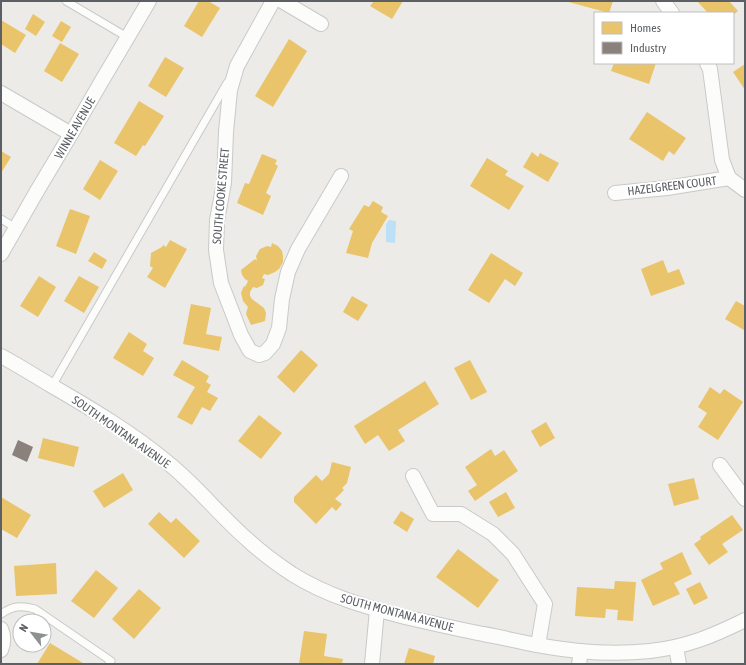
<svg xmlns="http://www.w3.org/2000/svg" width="746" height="665" font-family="'Asap Condensed',sans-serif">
  <rect width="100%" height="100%" fill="#ecebe7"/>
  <path fill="#bce0f5" d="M 389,220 L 396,221 L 395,243 L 386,242 L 386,224 Z"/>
  <g fill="#e9c46a">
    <path d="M 199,1 L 208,1 L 220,8 L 202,37 L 184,26 Z"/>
    <path d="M 374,1 L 403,1 L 392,19 L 370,6 Z"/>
    <path d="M 565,1 L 613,1 L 609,13 Z"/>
    <path d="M 697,1 L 729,1 L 738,11 L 733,15 L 733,13 L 708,13 Z"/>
    <path d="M 33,14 L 45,22 L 36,36 L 25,29 Z"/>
    <path d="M 1,20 L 26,35 L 15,53 L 1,44 Z"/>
    <path d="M 61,21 L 71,27 L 62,42 L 52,36 Z"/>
    <path d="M 289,39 L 307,51 L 273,107 L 255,96 Z"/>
    <path d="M 60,43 L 79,54 L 62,82 L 44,71 Z"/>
    <path d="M 165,57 L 184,68 L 166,97 L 148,86 Z"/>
    <path d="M 614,63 L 656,63 L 649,84 L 611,71 Z"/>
    <path d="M 745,64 L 745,90 L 733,72 Z"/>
    <path d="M 139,101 L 164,116 L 145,146 L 143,145 L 136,156 L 114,143 Z"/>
    <path d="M 647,112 L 686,138 L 674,155 L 669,151 L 663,161 L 629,139 Z"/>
    <path d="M 1,151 L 11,157 L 1,173 Z"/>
    <path d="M 532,152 L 538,157 L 540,153 L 559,163 L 548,182 L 523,167 Z"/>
    <path d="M 262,154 L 277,160 L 275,164 L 278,166 L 266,193 L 271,196 L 263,215 L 237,203 L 245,183 L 249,184 Z"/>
    <path d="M 487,158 L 508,171 L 505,175 L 524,186 L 509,210 L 470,186 Z"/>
    <path d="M 100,160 L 118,171 L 100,200 L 83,189 Z"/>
    <path d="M 373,201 L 383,207 L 381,212 L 388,216 L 372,243 L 368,258 L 346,253 L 353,231 L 349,229 L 364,205 L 369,207 Z"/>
    <path d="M 70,209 L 90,216 L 76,254 L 56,246 Z"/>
    <path d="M 170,240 L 187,249 L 165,288 L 147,277 L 153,268 L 150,266 L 151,253 L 162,247 L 163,245 L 166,247 Z"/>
    <path d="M 272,243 L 278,246 L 282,251 L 283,256 L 283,262 L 279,269 L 275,272 L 268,275 L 264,274 L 262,278 L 265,279 L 263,285 L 257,288 L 253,287 L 250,292 L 250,296 L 252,299 L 264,308 L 266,313 L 265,321 L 251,325 L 246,314 L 247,310 L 248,307 L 243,301 L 241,293 L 243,288 L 244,286 L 245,287 L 248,281 L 245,279 L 242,275 L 241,270 L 255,259 L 257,261 L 256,256 L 260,249 L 267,246 L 271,247 Z"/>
    <path d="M 94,252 L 107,260 L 102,269 L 88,261 Z"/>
    <path d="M 491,253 L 523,273 L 515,286 L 505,279 L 489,303 L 468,290 Z"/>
    <path d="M 663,260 L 668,273 L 679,269 L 685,284 L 651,296 L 641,269 Z"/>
    <path d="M 39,276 L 56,287 L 38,317 L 20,306 Z"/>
    <path d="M 79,276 L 99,287 L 84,313 L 64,301 Z"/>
    <path d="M 352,296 L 368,305 L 358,321 L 343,312 Z"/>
    <path d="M 736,301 L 745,306 L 745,328 L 744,330 L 725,319 Z"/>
    <path d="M 191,304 L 211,308 L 206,334 L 222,337 L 219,351 L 183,344 Z"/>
    <path d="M 129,332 L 147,344 L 143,351 L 154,358 L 143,376 L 113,358 Z"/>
    <path d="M 301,350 L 318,365 L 294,393 L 277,377 Z"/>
    <path d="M 182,360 L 209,376 L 206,382 L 211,385 L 207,392 L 218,398 L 210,411 L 202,407 L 192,425 L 177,417 L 195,387 L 173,375 Z"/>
    <path d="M 470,360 L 487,392 L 471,400 L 454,368 Z"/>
    <path d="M 425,381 L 439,404 L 398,430 L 405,441 L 389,451 L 378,435 L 365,444 L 354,426 Z"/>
    <path d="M 710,387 L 720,394 L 724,389 L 743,402 L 718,440 L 698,427 L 707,413 L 698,407 Z"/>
    <path d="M 259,415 L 282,433 L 261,459 L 238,441 Z"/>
    <path d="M 546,422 L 555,438 L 540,447 L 531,431 Z"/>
    <path d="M 43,438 L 79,447 L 74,467 L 38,458 Z"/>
    <path d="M 491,449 L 495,456 L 504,450 L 518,471 L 475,501 L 468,491 L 477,485 L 465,467 Z"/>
    <path d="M 332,462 L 351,467 L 347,483 L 342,488 L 344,490 L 335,499 L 342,504 L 336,511 L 332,507 L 316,524 L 294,502 L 294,497 L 316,475 L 322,481 L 329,474 Z"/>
    <path d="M 123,473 L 133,490 L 104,508 L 93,491 Z"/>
    <path d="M 694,478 L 699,499 L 674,506 L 668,484 Z"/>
    <path d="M 506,492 L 515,508 L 498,517 L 489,502 Z"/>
    <path d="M 1,497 L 31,515 L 17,538 L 1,529 Z"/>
    <path d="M 401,511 L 414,519 L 407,532 L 393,523 Z"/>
    <path d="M 159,512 L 171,523 L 176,518 L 200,541 L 184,558 L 148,524 Z"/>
    <path d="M 732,515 L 743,530 L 722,544 L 728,552 L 709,565 L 694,544 L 701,539 L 700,537 Z"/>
    <path d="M 458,549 L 499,580 L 478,608 L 436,577 Z"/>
    <path d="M 682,552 L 692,574 L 674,583 L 680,594 L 653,606 L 641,580 L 663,569 L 660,563 Z"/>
    <path d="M 56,563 L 57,594 L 16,596 L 14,566 Z"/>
    <path d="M 96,570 L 118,588 L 94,618 L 71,601 Z"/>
    <path d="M 615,581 L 636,582 L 633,621 L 617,620 L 618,610 L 606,609 L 605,618 L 575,616 L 577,587 L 614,589 Z"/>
    <path d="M 700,582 L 708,598 L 694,605 L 686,589 Z"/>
    <path d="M 139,589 L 161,608 L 134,639 L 112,619 Z"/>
    <path d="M 304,631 L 327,634 L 324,656 L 343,659 L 342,664 L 299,664 Z"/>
    <path d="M 50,643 L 83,663 L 83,664 L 37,664 Z"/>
    <path d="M 409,648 L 435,656 L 433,664 L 404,664 Z"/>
  </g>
  <path fill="#8a817c" d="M 18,440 L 33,447 L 27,462 L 12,455 Z"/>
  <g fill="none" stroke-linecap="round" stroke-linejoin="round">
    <g stroke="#c8c9c9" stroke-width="9">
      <g id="service">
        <path d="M 66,1 L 127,37"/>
        <path d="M 1,219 L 16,228"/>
        <path d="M 52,386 L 227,83"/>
        <path d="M 1,614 C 13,606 20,605 35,609 L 111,661 L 109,664"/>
      </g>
    </g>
    <g stroke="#c8c9c9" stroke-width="16">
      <g id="minor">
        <path d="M 273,1 L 237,66 L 230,90 L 226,132 L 224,183 L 217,220 L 216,250 L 221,283 L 241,335 L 250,351 L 259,355 L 265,353 L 273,344 L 279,328 L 282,299 L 288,272 L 298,249 L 341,176"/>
        <path d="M 282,1 L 321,24"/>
        <path d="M 663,1 L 672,13"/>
        <path d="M 707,63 L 710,69 L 722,160 L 729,178 L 745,190"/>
        <path d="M 1,93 L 71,134"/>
        <path d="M 615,193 L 667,188 L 729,178"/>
        <path d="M 1,254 L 37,191 L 71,134 L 100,84 L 149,1"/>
        <path d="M 1,356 C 18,365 35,376 52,386 C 92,409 132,433 167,462 C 197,486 220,516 249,541 C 262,553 277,564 292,574 C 327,596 366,607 405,617 C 431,623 457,629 483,634 C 501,637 519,642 537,645 C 574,652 612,655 650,651 C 686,647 713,636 745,620"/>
        <path d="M 720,465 L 745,499"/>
        <path d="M 413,476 L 433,514 L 461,514 L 493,534 L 513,554 L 545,604 L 538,645"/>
        <path d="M 1,629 C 4,636 4,643 1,650"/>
        <path d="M 676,647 L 679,664"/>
        <path d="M 372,664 L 377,610"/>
        <path d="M 579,664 L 581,651"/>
      </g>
    </g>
    <use href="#service" stroke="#fcfcfb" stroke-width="7"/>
    <use href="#minor" stroke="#fcfcfb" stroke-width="14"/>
  </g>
  <g text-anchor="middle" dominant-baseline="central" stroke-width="4" stroke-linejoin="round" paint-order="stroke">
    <g font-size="12" fill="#5c6065" stroke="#fff">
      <text transform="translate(75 128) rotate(-60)">WINNE AVENUE</text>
      <text transform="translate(672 186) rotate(-7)">HAZELGREEN COURT</text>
      <text transform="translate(221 196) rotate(-85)">SOUTH COOKE STREET</text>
      <text transform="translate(121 432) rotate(35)">SOUTH MONTANA AVENUE</text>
      <text transform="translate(397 613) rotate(15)">SOUTH MONTANA AVENUE</text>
    </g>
  </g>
  <rect width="746" height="665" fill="none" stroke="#5c6065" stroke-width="4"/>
  <rect x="594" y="12" width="140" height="52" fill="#ffffff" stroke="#bebfc1"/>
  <rect x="602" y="22" width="20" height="12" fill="#e9c46a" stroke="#bebfc1"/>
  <text x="630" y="32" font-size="12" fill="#5c6065">Homes</text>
  <rect x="602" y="42" width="20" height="12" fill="#8a817c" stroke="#bebfc1"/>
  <text x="630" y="52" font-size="12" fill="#5c6065">Industry</text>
  <g transform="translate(32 633) rotate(301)"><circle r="19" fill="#ffffff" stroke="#bebfc1"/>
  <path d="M0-3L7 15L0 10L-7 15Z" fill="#8e9192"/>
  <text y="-6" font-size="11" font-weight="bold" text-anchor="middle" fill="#5c6065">N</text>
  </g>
</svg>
